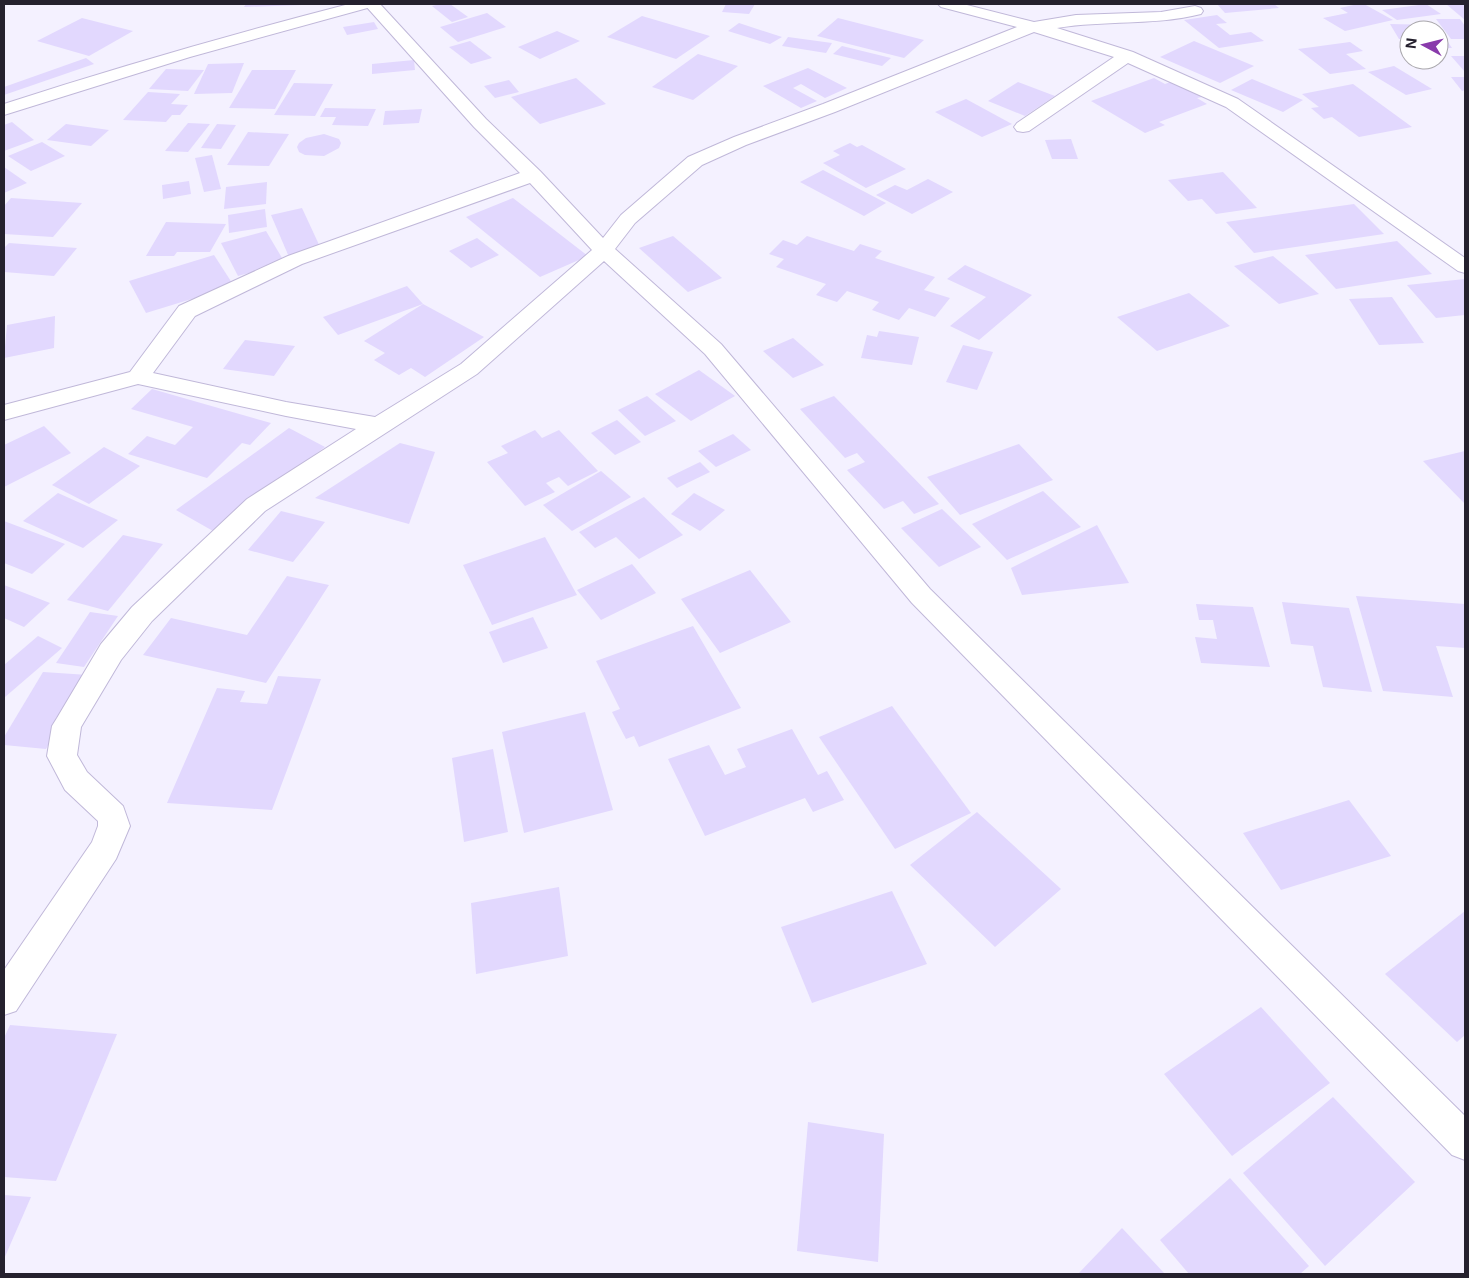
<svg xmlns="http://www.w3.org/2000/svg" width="1469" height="1278" font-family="Inter,sans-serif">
  <rect width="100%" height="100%" fill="#f4f1ff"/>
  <g fill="#e2d8fe">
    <path d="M 246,4 L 302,4 L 302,5 L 244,7 Z"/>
    <path d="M 440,4 L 450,4 L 468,17 L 452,22 L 432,6 Z"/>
    <path d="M 726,4 L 755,4 L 749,14 L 722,12 Z"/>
    <path d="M 1217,4 L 1274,4 L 1279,8 L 1225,13 Z"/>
    <path d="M 1358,4 L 1364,4 L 1393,20 L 1345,31 L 1323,18 L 1348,13 L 1340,8 Z"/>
    <path d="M 1426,4 L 1441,14 L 1397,20 L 1382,10 Z"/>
    <path d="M 1446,4 L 1465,4 L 1465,20 Z"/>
    <path d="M 487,13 L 506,27 L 458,42 L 440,27 Z"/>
    <path d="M 1217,15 L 1227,23 L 1216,24 L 1230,35 L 1251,32 L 1264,41 L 1219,48 L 1184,20 Z"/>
    <path d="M 642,16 L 710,36 L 676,59 L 607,37 Z"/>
    <path d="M 82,18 L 133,31 L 89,56 L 37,41 Z"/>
    <path d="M 838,18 L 924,40 L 904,58 L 817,36 Z"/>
    <path d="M 1436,19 L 1460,19 L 1465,26 L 1465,39 L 1451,39 Z"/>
    <path d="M 374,22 L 378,29 L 347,35 L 343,27 Z"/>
    <path d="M 739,23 L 782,37 L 770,44 L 728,31 Z"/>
    <path d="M 1390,24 L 1436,25 L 1452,48 L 1439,48 L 1439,30 L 1409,30 L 1409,39 L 1399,39 Z"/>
    <path d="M 557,31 L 580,41 L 540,59 L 518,47 Z"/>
    <path d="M 788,37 L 832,43 L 826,53 L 782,46 Z"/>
    <path d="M 470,41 L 492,58 L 471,64 L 449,47 Z"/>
    <path d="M 1194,41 L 1254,66 L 1220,83 L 1160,57 Z"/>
    <path d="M 1350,42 L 1363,51 L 1346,54 L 1366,69 L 1330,74 L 1298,49 Z"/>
    <path d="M 842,46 L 891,58 L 882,66 L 833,54 Z"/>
    <path d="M 698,54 L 738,66 L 693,100 L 652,87 Z"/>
    <path d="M 1451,56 L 1465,56 L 1465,72 Z"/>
    <path d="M 86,58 L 94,64 L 4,95 L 4,87 Z"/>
    <path d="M 414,60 L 415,70 L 372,74 L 372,64 Z"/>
    <path d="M 244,63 L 232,93 L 194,94 L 208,64 Z"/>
    <path d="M 1394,66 L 1432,89 L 1406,95 L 1368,72 Z"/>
    <path d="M 808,68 L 847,88 L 825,98 L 801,84 L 793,88 L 817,101 L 801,108 L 763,86 Z"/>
    <path d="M 166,69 L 204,70 L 188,91 L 149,89 Z"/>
    <path d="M 252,70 L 296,70 L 275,109 L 229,108 Z"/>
    <path d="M 1451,77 L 1465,77 L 1465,90 L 1462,91 Z"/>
    <path d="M 576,78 L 606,104 L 540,124 L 511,97 Z"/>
    <path d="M 1154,78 L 1165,84 L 1173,81 L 1202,97 L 1197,98 L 1207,104 L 1159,122 L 1165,125 L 1145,133 L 1091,101 Z"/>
    <path d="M 1252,79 L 1303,100 L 1283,112 L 1231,90 Z"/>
    <path d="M 509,80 L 519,92 L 495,98 L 484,86 Z"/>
    <path d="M 1018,82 L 1055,96 L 1025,116 L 988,101 Z"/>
    <path d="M 294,83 L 333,84 L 315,116 L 274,115 Z"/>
    <path d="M 1353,84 L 1412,127 L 1359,137 L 1332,117 L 1324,119 L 1311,108 L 1319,107 L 1302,94 Z"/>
    <path d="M 148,92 L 180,94 L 171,104 L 188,105 L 180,115 L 172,115 L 166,122 L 123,120 Z"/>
    <path d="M 966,99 L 1012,124 L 982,137 L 935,112 Z"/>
    <path d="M 325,108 L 376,109 L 368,126 L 332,125 L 336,117 L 320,117 Z"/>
    <path d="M 422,109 L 419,123 L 383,125 L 385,111 Z"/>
    <path d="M 12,122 L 34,140 L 4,151 L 4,125 Z"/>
    <path d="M 188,123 L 210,124 L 188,152 L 165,151 Z"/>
    <path d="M 66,124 L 109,130 L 91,146 L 47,140 Z"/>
    <path d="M 217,124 L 236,125 L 221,149 L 201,148 Z"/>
    <path d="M 248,132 L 289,134 L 269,166 L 227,165 Z"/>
    <path d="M 324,134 L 339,139 L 341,143 L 339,148 L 324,156 L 305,155 L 299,152 L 297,147 L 299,143 L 306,138 Z"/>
    <path d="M 1071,139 L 1078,159 L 1052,159 L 1045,140 Z"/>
    <path d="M 42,142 L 65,156 L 31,171 L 8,156 Z"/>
    <path d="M 850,143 L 857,147 L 862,145 L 906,169 L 866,188 L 823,163 L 840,155 L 833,151 Z"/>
    <path d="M 212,155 L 221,189 L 204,192 L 195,158 Z"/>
    <path d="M 4,167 L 27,183 L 4,193 Z"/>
    <path d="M 823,170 L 886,203 L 864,216 L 800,182 Z"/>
    <path d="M 1223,172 L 1257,208 L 1216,214 L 1202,199 L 1188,201 L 1168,180 Z"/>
    <path d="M 928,179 L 953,192 L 912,214 L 876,195 L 895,185 L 907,190 Z"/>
    <path d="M 189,181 L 191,194 L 163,199 L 162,185 Z"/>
    <path d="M 267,182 L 266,204 L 224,209 L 226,187 Z"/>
    <path d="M 11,198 L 82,203 L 53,237 L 4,234 L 4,206 Z"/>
    <path d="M 513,198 L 588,256 L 540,277 L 466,217 Z"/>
    <path d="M 1354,204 L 1384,234 L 1254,253 L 1226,222 Z"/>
    <path d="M 302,208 L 321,249 L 289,257 L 271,215 Z"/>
    <path d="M 265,209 L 267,227 L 229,233 L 228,215 Z"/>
    <path d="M 166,222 L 226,224 L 210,252 L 177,252 L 174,256 L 146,256 Z"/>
    <path d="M 266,231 L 285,263 L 238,276 L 221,243 Z"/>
    <path d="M 673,236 L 722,278 L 688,292 L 639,248 Z"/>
    <path d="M 807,236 L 854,251 L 860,244 L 882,251 L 875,258 L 935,277 L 924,290 L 950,298 L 935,317 L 909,308 L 899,320 L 872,310 L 879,302 L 847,291 L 837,302 L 816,295 L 826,284 L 776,267 L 784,259 L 769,254 L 783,240 L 797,245 Z"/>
    <path d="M 477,238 L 499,255 L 471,268 L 449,251 Z"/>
    <path d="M 1397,241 L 1432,274 L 1336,289 L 1305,255 Z"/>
    <path d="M 9,243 L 77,248 L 54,276 L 4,272 L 4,248 Z"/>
    <path d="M 214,255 L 234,286 L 146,313 L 129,281 Z"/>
    <path d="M 1273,256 L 1319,294 L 1279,304 L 1234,266 Z"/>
    <path d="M 965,265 L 1032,295 L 979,340 L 950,326 L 986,297 L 947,279 Z"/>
    <path d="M 1465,279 L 1465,315 L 1436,318 L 1407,285 Z"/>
    <path d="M 407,286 L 423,304 L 338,335 L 323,317 Z"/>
    <path d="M 1189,293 L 1230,326 L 1157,351 L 1117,317 Z"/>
    <path d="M 1392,297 L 1424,343 L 1379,345 L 1349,299 Z"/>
    <path d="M 423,304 L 484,337 L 425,377 L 411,368 L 399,375 L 374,360 L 385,353 L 364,341 Z"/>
    <path d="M 55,316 L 54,348 L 4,358 L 7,325 Z"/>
    <path d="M 879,331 L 919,337 L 912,365 L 861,358 L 867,335 L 877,337 Z"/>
    <path d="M 793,338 L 824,365 L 793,378 L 763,351 Z"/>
    <path d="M 245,340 L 295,346 L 274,376 L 223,369 Z"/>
    <path d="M 963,345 L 993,352 L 977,390 L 946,382 Z"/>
    <path d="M 699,370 L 735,396 L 691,421 L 655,394 Z"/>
    <path d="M 152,389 L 271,423 L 250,445 L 242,443 L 207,478 L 128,454 L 147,436 L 175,445 L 193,427 L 131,409 Z"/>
    <path d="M 647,396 L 676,421 L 645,436 L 618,410 Z"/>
    <path d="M 834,396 L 939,504 L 914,514 L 903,501 L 884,509 L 847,470 L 865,462 L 857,453 L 845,458 L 800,409 Z"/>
    <path d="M 617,420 L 641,442 L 615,455 L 591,433 Z"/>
    <path d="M 44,426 L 71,453 L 4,487 L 4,445 Z"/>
    <path d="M 289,428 L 325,447 L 213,531 L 176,510 Z"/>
    <path d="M 535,430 L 542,438 L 559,430 L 598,471 L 568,486 L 559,477 L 546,483 L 555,492 L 525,506 L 487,462 L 508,453 L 501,446 Z"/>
    <path d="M 733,434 L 751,450 L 716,467 L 698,451 Z"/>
    <path d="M 400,443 L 435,452 L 409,524 L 315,498 Z"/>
    <path d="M 1019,444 L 1053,480 L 960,515 L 927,477 Z"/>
    <path d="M 104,447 L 140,466 L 89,504 L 52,485 Z"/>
    <path d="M 1465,451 L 1465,504 L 1423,461 Z"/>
    <path d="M 700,462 L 710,472 L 677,488 L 667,478 Z"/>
    <path d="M 601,471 L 631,497 L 572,531 L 543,505 Z"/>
    <path d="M 1043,491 L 1081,527 L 1007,560 L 972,524 Z"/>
    <path d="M 58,493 L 118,520 L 83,548 L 23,521 Z"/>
    <path d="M 694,493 L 725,510 L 700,531 L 671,514 Z"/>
    <path d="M 644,497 L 683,535 L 639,559 L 616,537 L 595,548 L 579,532 Z"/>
    <path d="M 942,509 L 981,547 L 939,567 L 901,528 Z"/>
    <path d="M 281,511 L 325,522 L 293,562 L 248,550 Z"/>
    <path d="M 4,521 L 65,544 L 32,574 L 4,563 Z"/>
    <path d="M 1097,525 L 1129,583 L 1022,595 L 1011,568 Z"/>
    <path d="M 123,535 L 163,544 L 108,611 L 67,600 Z"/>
    <path d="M 545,537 L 577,595 L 492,625 L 463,565 Z"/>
    <path d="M 632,564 L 656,593 L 601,620 L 577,590 Z"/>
    <path d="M 750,570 L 791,622 L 720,653 L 681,599 Z"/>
    <path d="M 287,576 L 329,585 L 266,683 L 143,655 L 171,618 L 247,635 Z"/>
    <path d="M 4,585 L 50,603 L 24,627 L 4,618 Z"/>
    <path d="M 1356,596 L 1465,604 L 1465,648 L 1436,646 L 1453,697 L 1383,691 Z"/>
    <path d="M 1282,602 L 1349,608 L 1372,692 L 1323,687 L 1313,646 L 1291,644 Z"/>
    <path d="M 1196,604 L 1253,607 L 1270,667 L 1201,663 L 1195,637 L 1217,639 L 1213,620 L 1199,620 Z"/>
    <path d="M 90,612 L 118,616 L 84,667 L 56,663 Z"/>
    <path d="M 533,617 L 548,648 L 503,663 L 489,632 Z"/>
    <path d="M 693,626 L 741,708 L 639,747 L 634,736 L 626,739 L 612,712 L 620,709 L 596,661 Z"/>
    <path d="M 38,636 L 62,648 L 5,697 L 4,696 L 4,665 Z"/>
    <path d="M 43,672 L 88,675 L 46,749 L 4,745 L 4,737 Z"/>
    <path d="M 278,676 L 321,679 L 272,810 L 167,803 L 217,688 L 245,691 L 240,702 L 267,704 Z"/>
    <path d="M 892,706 L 971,813 L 895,849 L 819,737 Z"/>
    <path d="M 585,712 L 613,810 L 524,833 L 502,732 Z"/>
    <path d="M 792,729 L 818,775 L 827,771 L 844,800 L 813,812 L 805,798 L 705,836 L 668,759 L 709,745 L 725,775 L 746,767 L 737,749 Z"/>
    <path d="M 493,749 L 508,832 L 464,842 L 452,758 Z"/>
    <path d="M 1349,800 L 1391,856 L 1281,890 L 1243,833 Z"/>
    <path d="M 977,812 L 1061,889 L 995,947 L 910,865 Z"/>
    <path d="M 559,887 L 568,956 L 476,974 L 471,903 Z"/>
    <path d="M 892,891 L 927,964 L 812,1003 L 781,927 Z"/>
    <path d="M 1465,911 L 1465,1035 L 1457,1042 L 1385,974 Z"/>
    <path d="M 1261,1007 L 1330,1083 L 1232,1156 L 1164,1074 Z"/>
    <path d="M 10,1025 L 117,1034 L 56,1181 L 4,1177 L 4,1038 Z"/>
    <path d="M 1333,1097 L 1415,1182 L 1325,1266 L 1243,1173 Z"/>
    <path d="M 808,1122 L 884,1134 L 878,1262 L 797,1251 Z"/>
    <path d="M 1230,1178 L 1309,1266 L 1300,1274 L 1189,1274 L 1160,1240 Z"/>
    <path d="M 4,1195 L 31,1197 L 4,1259 Z"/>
    <path d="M 1122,1228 L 1165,1274 L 1078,1274 Z"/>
  </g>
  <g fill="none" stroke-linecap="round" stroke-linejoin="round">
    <g stroke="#c0b8d9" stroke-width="2">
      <path id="minor" d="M 364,4 L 380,4 L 486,119 L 540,171 L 603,238 L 621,215 L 688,157 L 734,137 L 823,104 L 1017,27 L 941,7 L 938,4 L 963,4 L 1034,22 L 1076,15 L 1161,12 L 1195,6 L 1201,8 L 1203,11 L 1201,14 C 1153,26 1104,20 1057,28 L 1133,52 L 1238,99 L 1465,258 L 1465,273 L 1458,271 L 1226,107 L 1128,63 L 1029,131 L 1023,132 L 1017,131 L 1014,127 L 1017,123 L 1114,57 L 1034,32 L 835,112 L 746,145 L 702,165 L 635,223 L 615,249 L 721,344 L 930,589 L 1465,1116 L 1465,1160 L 1452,1155 L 912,603 L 705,354 L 604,261 L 477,374 L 265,511 L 152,621 L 121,660 L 81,727 L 77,755 L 87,772 L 123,806 L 130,826 L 116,859 L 16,1011 L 4,1015 L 4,970 L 92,842 L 98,826 L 98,821 L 65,790 L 47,756 L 52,726 L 57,718 L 101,644 L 132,607 L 247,499 L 356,429 L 286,416 L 138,384 L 4,420 L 4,405 L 130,372 L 179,306 L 288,256 L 520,173 L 474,127 ZM 530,183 L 592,250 L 461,364 L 375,417 L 286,402 L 153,373 L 195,316 L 302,264 Z"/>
    </g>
    <g stroke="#c0b8d9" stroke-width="2">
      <path id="tertiary" d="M 349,4 L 374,4 L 371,7 L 190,57 L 4,115 L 4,104 C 118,67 233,34 349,4 Z"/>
    </g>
    <use href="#minor" fill="#fff" fill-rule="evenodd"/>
    <use href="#tertiary" fill="#fff" fill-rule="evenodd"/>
  </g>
  <rect width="1469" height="1278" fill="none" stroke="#25212e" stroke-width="10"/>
  <g transform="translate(1424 45) rotate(277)"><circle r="24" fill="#ffffff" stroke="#a8a6ab"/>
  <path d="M0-4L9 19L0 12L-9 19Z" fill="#893aab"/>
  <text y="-8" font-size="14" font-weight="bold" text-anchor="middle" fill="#25212e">N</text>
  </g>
</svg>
